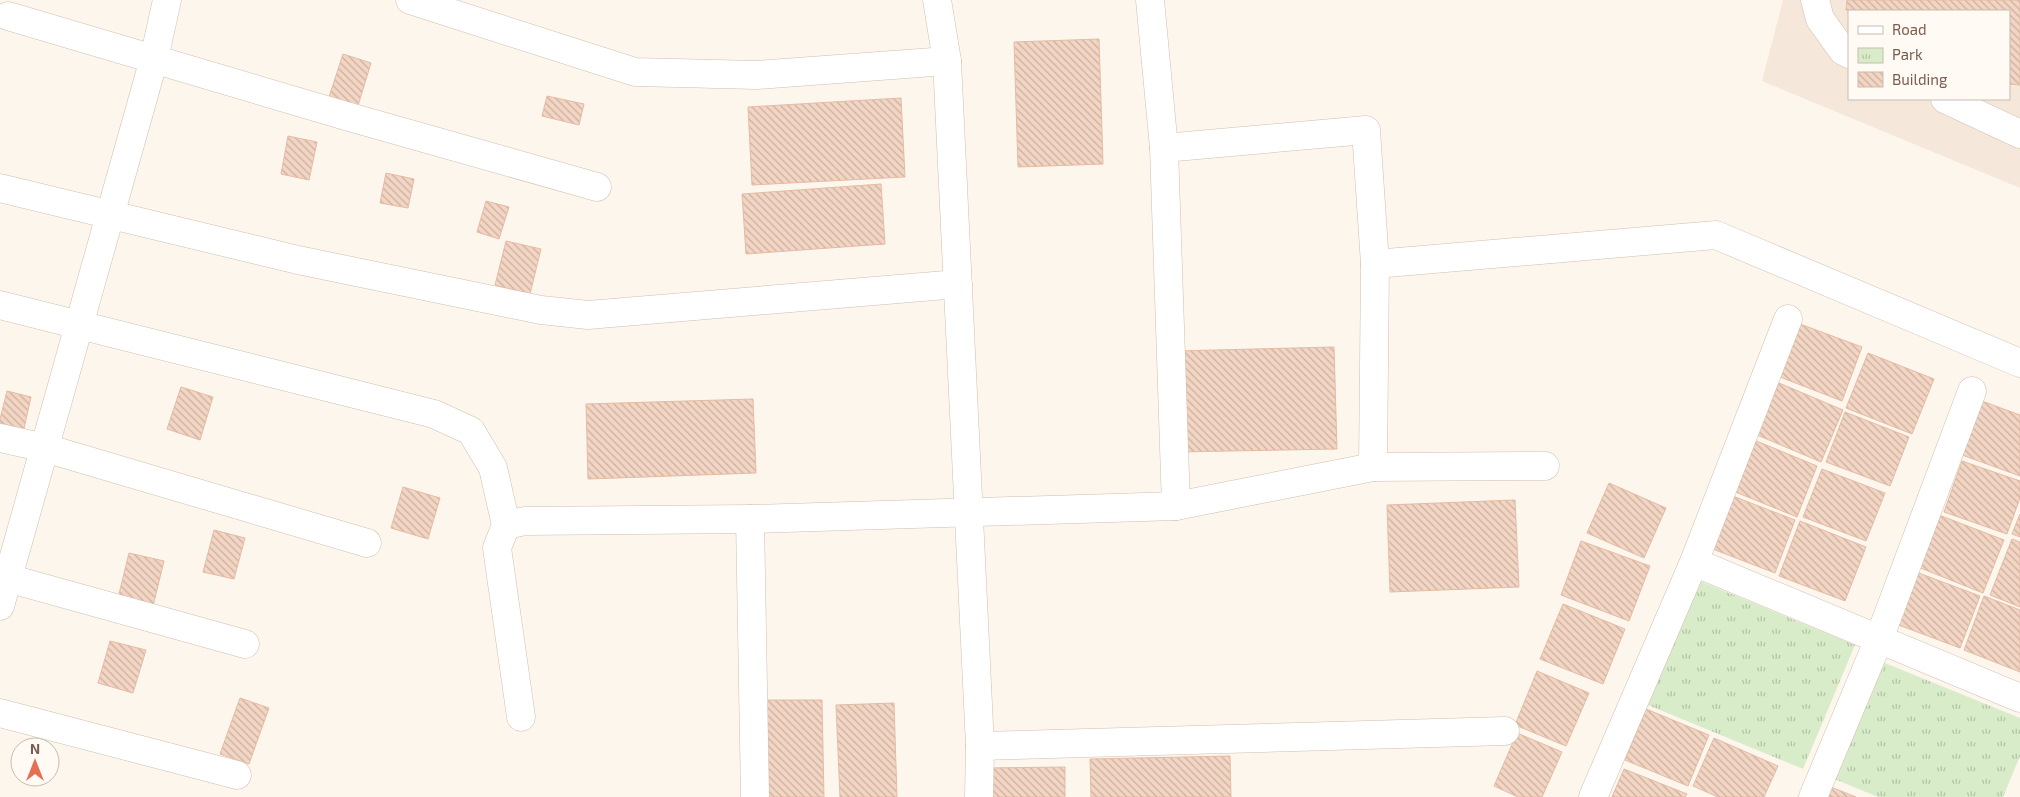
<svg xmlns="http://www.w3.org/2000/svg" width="2020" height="797" font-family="'Exo 2',sans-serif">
  <defs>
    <pattern id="park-tufts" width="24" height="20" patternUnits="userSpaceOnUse" patternTransform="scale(1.25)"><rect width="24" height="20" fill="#d8ecc9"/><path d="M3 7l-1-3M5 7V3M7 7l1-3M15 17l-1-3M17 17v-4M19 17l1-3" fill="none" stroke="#b4c2a5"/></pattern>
    <pattern id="building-back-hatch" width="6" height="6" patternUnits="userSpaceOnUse" patternTransform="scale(1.25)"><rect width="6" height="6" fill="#f3d5c3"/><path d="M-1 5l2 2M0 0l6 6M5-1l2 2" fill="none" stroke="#cab0a1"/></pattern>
  </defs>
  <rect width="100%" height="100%" fill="#fdf6ec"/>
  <path fill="#f5e8da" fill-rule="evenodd" d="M 1783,0 L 2020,0 L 2020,188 L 1762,81 ZM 1849,11 L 2009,11 L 2009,99 L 1849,99 Z"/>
  <g fill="url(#park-tufts)">
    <path d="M 1695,579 L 1855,645 L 1803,769 L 1643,703 Z"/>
    <path d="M 1880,661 L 2020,718 L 2020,756 L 2003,797 L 1878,797 L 1832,778 Z"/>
  </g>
  <g fill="url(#building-back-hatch)" stroke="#e6bba3">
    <path d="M 1847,0 L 2020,0 L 2020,85 L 2009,84 L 2009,11 L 1865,11 L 1846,10 Z"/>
    <path d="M 1099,39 L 1103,164 L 1018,167 L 1014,42 Z"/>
    <path d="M 343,54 L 371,63 L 357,109 L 328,100 Z"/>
    <path d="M 547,96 L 584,104 L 579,125 L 542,116 Z"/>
    <path d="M 901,98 L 905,177 L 752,185 L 748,107 Z"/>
    <path d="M 288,136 L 317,142 L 309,180 L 281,174 Z"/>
    <path d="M 386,173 L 414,179 L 408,208 L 380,203 Z"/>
    <path d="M 881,184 L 885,244 L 746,254 L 742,194 Z"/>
    <path d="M 486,201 L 509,207 L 499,239 L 477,232 Z"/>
    <path d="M 506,241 L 541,249 L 530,294 L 495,285 Z"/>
    <path d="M 1800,324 L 1862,347 L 1842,401 L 1780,377 Z"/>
    <path d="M 1334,347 L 1337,449 L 1178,452 L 1176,351 Z"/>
    <path d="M 1868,353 L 1934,379 L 1912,434 L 1846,408 Z"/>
    <path d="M 1779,383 L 1843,410 L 1821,462 L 1757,435 Z"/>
    <path d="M 181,387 L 213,397 L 200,440 L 167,429 Z"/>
    <path d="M 7,391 L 31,397 L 23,433 L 0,428 L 0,419 Z"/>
    <path d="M 753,399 L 756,473 L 588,479 L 586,404 Z"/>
    <path d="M 1982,401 L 2020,415 L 2020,476 L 1962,455 Z"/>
    <path d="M 1845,412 L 1909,437 L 1890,486 L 1826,462 Z"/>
    <path d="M 1754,440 L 1817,466 L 1797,517 L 1733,491 Z"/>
    <path d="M 1962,461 L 2020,481 L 2020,498 L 2007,534 L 1944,512 Z"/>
    <path d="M 1822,469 L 1885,493 L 1866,541 L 1803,517 Z"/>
    <path d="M 1609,483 L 1666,508 L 1644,558 L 1587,533 Z"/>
    <path d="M 403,487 L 440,498 L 428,539 L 391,528 Z"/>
    <path d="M 1730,495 L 1795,520 L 1775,573 L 1710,548 Z"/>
    <path d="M 1515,500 L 1519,587 L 1390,592 L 1387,505 Z"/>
    <path d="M 2020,514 L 2020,537 L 2012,534 Z"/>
    <path d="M 1939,515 L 2004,540 L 1983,593 L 1918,567 Z"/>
    <path d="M 1800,521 L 1866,547 L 1845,601 L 1779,576 Z"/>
    <path d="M 214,530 L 245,538 L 234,579 L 203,572 Z"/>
    <path d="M 2012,539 L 2020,542 L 2020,607 L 1990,595 Z"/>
    <path d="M 1581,541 L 1650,566 L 1629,621 L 1561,595 Z"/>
    <path d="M 129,553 L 164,561 L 153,606 L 118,598 Z"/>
    <path d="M 1916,572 L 1980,596 L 1960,648 L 1896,624 Z"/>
    <path d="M 1984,596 L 2020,610 L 2020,672 L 1964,650 Z"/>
    <path d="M 1563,604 L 1625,629 L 1603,684 L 1540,659 Z"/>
    <path d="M 110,641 L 146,650 L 133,693 L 98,683 Z"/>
    <path d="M 1537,671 L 1589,693 L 1566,746 L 1515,725 Z"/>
    <path d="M 240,698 L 269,708 L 249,764 L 220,754 Z"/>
    <path d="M 763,700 L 822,700 L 824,797 L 765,797 Z"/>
    <path d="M 894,703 L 897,797 L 840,797 L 836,705 Z"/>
    <path d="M 1646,709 L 1709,735 L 1688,786 L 1625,760 Z"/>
    <path d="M 1517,733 L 1562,752 L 1542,797 L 1518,797 L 1494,786 Z"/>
    <path d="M 1714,738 L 1778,766 L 1764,797 L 1718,797 L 1693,786 Z"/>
    <path d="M 1230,756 L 1231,797 L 1091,797 L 1090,759 Z"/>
    <path d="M 1065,767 L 1065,797 L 986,797 L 986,768 Z"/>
    <path d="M 1624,769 L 1687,794 L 1685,797 L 1612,797 Z"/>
    <path d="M 1831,787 L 1856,797 L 1827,797 Z"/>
  </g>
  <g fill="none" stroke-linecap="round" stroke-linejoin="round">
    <g stroke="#d1beb0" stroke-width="29">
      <g id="street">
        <path d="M 410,0 L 635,72 L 757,75 L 947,61"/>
        <path d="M 937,0 L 947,61 L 980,746 L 979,797"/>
        <path d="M 1150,0 L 1164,148 L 1176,506"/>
        <path d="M 1815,0 L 1820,19 L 1843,51 L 1849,54"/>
        <path d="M 8,16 L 346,116 L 597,187"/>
        <path d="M 1945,99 L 2020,134"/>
        <path d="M 1164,148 L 1366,130 L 1375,264 L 1373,467"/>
        <path d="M 0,188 L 298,260 L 541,310 L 588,315 L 958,284"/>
        <path d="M 1375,264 L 1716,235 L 2020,363"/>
        <path d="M 0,305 L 434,414 L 471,431 L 493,468 L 506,525 L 497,548 L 521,717"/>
        <path d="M 0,438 L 45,448 L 367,543"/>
        <path d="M 750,519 L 755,797"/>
        <path d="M 506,525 L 525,521 L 750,519 L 1176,506 L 1373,467 L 1545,466"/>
        <path d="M 1694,562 L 2020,698"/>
        <path d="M 0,576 L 245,644"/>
        <path d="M 0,606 L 154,59 L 167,0"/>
        <path d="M 0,713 L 237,775"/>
        <path d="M 980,746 L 1505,731"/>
        <path d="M 1593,797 L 1694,562 L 1788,319"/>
        <path d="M 1813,797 L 1879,639 L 1972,391"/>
      </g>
    </g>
    <use href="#street" stroke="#fff" stroke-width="28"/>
  </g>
  <rect x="1848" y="10" width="162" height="90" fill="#fffaf3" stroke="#cabbb1"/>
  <rect x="1858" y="26" width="25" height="8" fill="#ffffff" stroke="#cabbb1"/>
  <text x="1892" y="35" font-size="15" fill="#7a5c4d">Road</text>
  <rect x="1858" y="48" width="25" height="15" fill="url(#park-tufts)" stroke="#cabbb1"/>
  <text x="1892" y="60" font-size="15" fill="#7a5c4d">Park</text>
  <rect x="1858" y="72" width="25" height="15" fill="url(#building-back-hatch)" stroke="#cabbb1"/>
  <text x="1892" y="85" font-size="15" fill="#7a5c4d">Building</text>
  <g transform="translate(35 762)"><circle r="24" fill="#fffaf3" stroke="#cabbb1"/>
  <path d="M0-4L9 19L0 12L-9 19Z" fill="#e76f51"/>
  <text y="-8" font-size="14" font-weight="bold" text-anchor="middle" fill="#7a5c4d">N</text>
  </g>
</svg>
